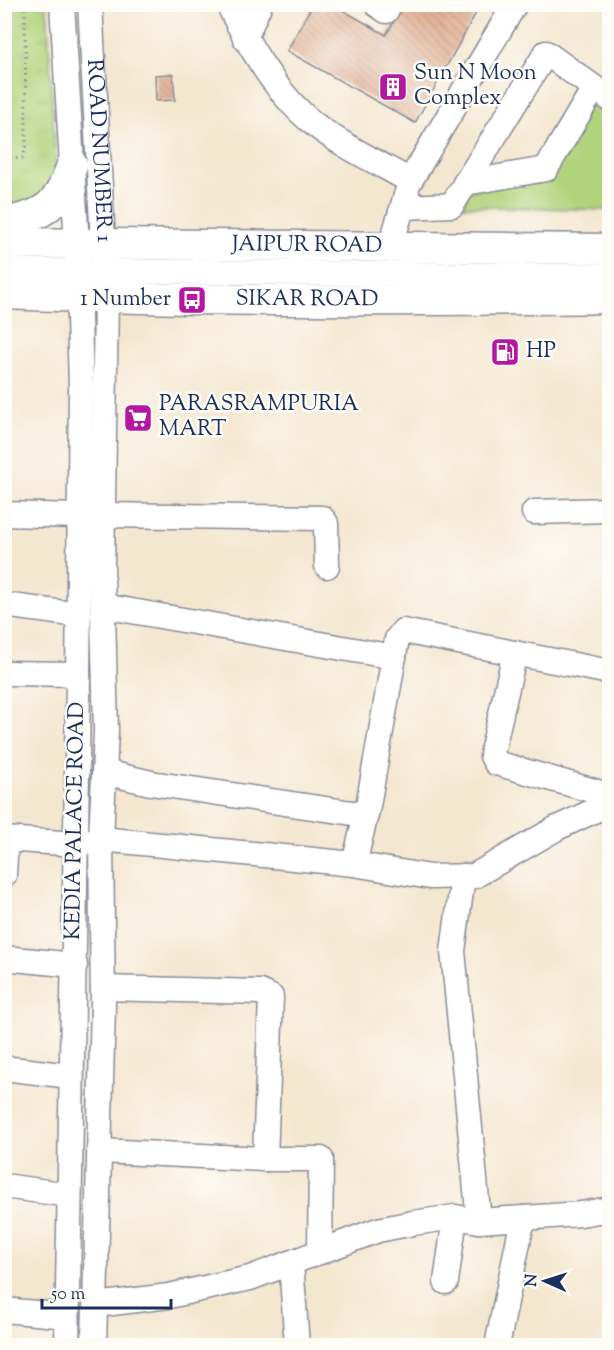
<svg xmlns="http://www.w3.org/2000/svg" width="614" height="1350" font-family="'Sorts Mill Goudy',serif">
  <defs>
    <pattern id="park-tufts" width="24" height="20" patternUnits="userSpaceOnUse" patternTransform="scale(1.5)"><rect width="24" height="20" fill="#b1d37c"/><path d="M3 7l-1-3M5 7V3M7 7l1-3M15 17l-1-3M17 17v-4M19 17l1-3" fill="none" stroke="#98b56e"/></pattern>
    <pattern id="building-back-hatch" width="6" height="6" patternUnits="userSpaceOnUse" patternTransform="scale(1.5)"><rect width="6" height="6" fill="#e2b397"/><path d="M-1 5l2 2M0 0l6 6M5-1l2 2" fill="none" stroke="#c19a85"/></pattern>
  </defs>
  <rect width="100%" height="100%" fill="#fdfcf7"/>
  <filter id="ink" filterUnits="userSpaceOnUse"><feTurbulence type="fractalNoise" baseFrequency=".0167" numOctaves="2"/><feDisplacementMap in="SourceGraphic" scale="12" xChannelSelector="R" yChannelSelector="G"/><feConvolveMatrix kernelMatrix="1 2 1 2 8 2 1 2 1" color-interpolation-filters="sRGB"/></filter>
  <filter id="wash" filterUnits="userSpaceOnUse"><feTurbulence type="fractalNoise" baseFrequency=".008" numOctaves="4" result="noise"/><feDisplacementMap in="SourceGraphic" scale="24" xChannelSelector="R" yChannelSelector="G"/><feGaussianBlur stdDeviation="1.35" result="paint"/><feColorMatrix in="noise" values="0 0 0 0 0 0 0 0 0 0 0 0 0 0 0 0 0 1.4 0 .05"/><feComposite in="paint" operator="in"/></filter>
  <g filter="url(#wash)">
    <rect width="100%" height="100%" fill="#f4e7d0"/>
    <path fill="#b1d37c" stroke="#66816d" stroke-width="1.5" d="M 590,105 L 609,117 L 609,210 L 462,206 L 468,192 L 550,173 Z"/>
    <path fill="url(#park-tufts)" stroke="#66816d" stroke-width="1.5" d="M 5,5 L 47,5 L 57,192 L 5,216 Z"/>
    <g id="blocks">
      <g fill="url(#building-back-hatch)">
        <path d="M 313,4 L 332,4 L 386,35 L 404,4 L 481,4 L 415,123 L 287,51 Z"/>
        <path d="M 173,74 L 175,100 L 156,101 L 155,75 Z"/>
      </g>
    </g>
  </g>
  <g filter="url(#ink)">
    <use href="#blocks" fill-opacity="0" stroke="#888b97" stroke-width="1.5"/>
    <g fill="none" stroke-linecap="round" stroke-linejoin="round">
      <g stroke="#888b97" stroke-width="27">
        <g id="minor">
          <path d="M 62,4 L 77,244 L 81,388 L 77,772 L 67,1346"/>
          <path id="s1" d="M 90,4 L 106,297 L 102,573 L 106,731 L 101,839 L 103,1006 L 94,1346"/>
          <path d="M 228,4 C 248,45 278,96 314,124 C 340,145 381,164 410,181 L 515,4"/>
          <path d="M 376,4 L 386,11 L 390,4"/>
          <path d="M 245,38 L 260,4"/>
          <path d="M 465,183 L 546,169 L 594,88"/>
          <path d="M 404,207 L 452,205 L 546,53 L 610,99"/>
          <path d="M 390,248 L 407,192"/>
          <path d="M 4,270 L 610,276"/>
          <path d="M 534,512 L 610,510"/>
          <path d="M 4,514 L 78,516"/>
          <path d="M 103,515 L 322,518 L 326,523 L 327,566"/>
          <path d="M 4,605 L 79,615"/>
          <path d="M 103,606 L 394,657"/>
          <path d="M 515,653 L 493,748 L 492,756 L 496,763 L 608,795"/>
          <path d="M 4,673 L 78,674"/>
          <path d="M 104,772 L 151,783 L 366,815"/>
          <path d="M 4,839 L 76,844 L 101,839 L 354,864 L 430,877 L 474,876 L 557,828 L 604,806 L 610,792"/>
          <path d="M 354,864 L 368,806 L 397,639 L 403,631 L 610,672"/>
          <path d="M 4,875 L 6,839"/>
          <path d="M 463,876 L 453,951 L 479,1221"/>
          <path d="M 4,958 L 75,965"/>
          <path d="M 103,988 L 260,992 L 271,997 L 265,1159"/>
          <path d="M 4,1068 L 70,1076"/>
          <path d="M 100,1151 L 265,1159 L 321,1159 L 320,1252"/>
          <path d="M 4,1186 L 69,1195"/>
          <path d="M 291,1263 L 297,1346"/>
          <path d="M 446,1282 L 455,1217"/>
          <path d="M 96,1305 L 169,1296 L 250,1278 L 378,1230 L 413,1223 L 455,1217 L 479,1221 L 581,1214 L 610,1209"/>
          <path d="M 4,1310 L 67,1316"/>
          <path d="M 497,1346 L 523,1218"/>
        </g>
      </g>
      <g stroke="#888b97" stroke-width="33">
        <g id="major">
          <path d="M 4,223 C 46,215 59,205 72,165"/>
          <path id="s2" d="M 4,243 L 610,249"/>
          <path id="s3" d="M 4,294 C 206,302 408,301 610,298"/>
        </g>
      </g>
      <path stroke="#888b97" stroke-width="3" stroke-dasharray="1.5 4.5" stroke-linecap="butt" d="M 4,160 L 23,158 L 26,144 L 25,4"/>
      <use href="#minor" stroke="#fff" stroke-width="24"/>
      <use href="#major" stroke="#fff" stroke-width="30"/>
    </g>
  </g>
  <defs>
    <g id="building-square" transform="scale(1.5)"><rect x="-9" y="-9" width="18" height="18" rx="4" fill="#b5179e" stroke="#fdfcf7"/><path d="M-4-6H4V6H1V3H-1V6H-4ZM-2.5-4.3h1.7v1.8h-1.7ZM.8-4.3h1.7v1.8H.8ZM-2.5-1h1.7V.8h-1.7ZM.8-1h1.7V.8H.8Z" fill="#fff"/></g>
    <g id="bus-square" transform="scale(1.5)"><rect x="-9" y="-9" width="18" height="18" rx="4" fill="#b5179e" stroke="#fdfcf7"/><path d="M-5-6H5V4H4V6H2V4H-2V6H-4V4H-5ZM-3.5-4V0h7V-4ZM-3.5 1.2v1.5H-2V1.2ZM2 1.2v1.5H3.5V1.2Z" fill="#fff"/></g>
    <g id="fuel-square" transform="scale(1.5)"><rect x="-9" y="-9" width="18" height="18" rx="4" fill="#b5179e" stroke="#fdfcf7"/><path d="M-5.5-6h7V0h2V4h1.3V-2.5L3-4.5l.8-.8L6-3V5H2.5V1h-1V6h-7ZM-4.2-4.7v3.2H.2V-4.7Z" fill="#fff"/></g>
    <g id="supermarket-square" transform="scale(1.5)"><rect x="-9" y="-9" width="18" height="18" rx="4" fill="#b5179e" stroke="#fdfcf7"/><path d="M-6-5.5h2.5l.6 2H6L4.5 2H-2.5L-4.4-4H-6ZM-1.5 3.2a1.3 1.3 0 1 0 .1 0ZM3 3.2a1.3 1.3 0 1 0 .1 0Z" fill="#fff"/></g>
  </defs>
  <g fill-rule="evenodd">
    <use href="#building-square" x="393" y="87"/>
    <use href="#bus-square" x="192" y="300"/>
    <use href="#fuel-square" x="505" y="352"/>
    <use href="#supermarket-square" x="138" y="418"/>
  </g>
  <g text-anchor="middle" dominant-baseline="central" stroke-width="5" stroke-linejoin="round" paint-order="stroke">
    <g font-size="22" fill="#1b2f5e" stroke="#fdfcf7" text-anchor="start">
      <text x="414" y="74">Sun N Moon<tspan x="414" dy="25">Complex</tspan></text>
      <text x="171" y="300" text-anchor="end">1 Number</text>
      <text x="526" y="352">HP</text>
      <text x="159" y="405">PARASRAMPURIA<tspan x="159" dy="25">MART</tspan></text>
    </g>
    <g font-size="22" fill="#1b2f5e" stroke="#fdfcf7">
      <text stroke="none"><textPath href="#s1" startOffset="147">ROAD NUMBER 1</textPath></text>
      <text stroke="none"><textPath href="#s2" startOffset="303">JAIPUR ROAD</textPath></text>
      <text stroke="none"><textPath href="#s3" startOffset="303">SIKAR ROAD</textPath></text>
      <text transform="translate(76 821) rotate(-89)">KEDIA PALACE ROAD</text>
    </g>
  </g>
  <rect width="614" height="1350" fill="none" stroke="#fdfcf7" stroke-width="24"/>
  <g transform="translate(545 1281) rotate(273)" stroke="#fdfcf7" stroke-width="4.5" paint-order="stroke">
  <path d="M0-4.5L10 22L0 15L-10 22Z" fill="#1b2f5e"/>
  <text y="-9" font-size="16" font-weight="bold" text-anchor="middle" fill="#1b2f5e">N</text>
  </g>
  <path d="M42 1299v9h129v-9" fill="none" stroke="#1b2f5e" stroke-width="3"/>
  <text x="51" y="1299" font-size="18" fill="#1b2f5e" stroke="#fdfcf7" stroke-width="4.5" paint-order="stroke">50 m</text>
</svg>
